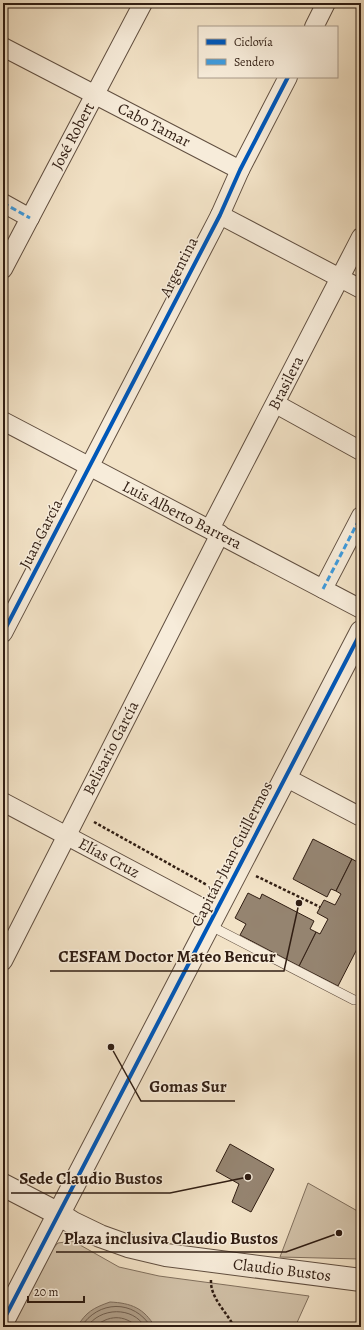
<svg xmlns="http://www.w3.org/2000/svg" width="364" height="1330" font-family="Alegreya,serif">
  <rect width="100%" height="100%" fill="#f2e2c6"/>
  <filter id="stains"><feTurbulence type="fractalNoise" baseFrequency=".005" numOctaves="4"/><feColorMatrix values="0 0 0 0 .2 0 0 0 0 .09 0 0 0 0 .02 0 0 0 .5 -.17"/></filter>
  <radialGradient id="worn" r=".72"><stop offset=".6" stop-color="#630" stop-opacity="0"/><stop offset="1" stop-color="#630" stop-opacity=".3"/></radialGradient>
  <g fill="#d1c1a8" stroke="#81705e">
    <path d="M 308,1183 L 361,1213 L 361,1259 L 280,1257 Z"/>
    <path d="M 73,1241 L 119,1267 L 159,1276 L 309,1296 L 295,1327 L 5,1327 L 34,1270 L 58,1243 Z"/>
  </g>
  <path fill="#b09f89" stroke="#7d6b5a" d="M 110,1302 C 131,1303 144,1308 155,1327 L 77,1327 C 86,1312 93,1308 110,1302 Z"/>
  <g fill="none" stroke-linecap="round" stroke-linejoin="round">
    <g stroke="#705e4e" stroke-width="1">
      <path d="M 81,1327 C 98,1300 134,1299 151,1327"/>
      <path d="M 87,1327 C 100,1307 133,1306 145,1327"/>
      <path d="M 94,1327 C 109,1315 123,1314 138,1327"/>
    </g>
  </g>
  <g fill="#958470" stroke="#311e13">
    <path d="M 313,839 L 352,859 L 336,891 L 331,889 L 327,897 L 293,879 Z"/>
    <path d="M 352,859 L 361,864 L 361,951 L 357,949 L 338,986 L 299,966 L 316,932 L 320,934 L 328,919 L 317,913 L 324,900 L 335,905 L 341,894 L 336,891 Z"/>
    <path d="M 248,893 L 260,899 L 262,894 L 314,921 L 310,929 L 316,932 L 299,966 L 240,935 L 246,924 L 235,918 Z"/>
    <path d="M 230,1144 L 274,1169 L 251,1212 L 232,1202 L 239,1184 L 216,1171 Z"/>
  </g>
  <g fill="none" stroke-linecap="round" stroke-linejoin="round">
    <g stroke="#614f40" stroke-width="10">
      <path id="service" d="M 209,925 L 354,1000 L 361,1000"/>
    </g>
    <g stroke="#614f40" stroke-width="20">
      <g id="minor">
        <path d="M 314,27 L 326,3"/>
        <path d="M 3,47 L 240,170"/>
        <path d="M 3,203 L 30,218"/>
        <path d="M 220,215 L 361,289"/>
        <path d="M 3,269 L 143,3"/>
        <path d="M 276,404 L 361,451"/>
        <path d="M 3,421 L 361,609"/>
        <path d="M 210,529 L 361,237"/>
        <path d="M 323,589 L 361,516"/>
        <path d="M 3,633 L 220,215 L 240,170 L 288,77"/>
        <path d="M 285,777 L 361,817"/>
        <path d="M 3,802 L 214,914"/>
        <path d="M 3,961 L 220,534"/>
      </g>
    </g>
    <g stroke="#614f40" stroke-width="24">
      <g id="tertiary">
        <path d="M 3,1185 L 59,1214 L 73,1223 L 100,1236 L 128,1246 L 166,1255 L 361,1280"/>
        <path d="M 3,1321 L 361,632"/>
      </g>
    </g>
    <g stroke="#311e13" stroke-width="2.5" stroke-dasharray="3 2" stroke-linecap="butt">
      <path d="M 94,822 L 207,885"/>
      <path d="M 256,876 L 320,907"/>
      <path d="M 211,1280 C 210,1298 227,1312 234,1327"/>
    </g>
    <use href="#service" stroke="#f7ecda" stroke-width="9"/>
    <use href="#minor" stroke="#f7ecda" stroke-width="18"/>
    <use href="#tertiary" stroke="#f7ecda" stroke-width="22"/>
    <g stroke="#3e9bde" stroke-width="3" stroke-dasharray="6 3" stroke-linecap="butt">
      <path d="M 3,203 L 30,218"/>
      <path d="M 323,589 L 361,516"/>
    </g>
    <g stroke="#f7ecda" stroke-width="6">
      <g id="cycleway">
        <path d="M 3,633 L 220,215 L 240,170 L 288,77"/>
        <path d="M 3,1321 L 361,632"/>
      </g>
    </g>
    <use href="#cycleway" stroke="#0057b8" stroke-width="4"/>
  </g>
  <g text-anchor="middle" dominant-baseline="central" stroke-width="3" stroke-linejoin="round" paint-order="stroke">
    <g font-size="16" fill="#311e13" stroke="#f7ecda">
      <text transform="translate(154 125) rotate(27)">Cabo Tamar</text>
      <text transform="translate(73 136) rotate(-62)">José Robert</text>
      <text transform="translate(179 267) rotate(-63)">Argentina</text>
      <text transform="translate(286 383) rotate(-63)">Brasilera</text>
      <text transform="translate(182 515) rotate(27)">Luis Alberto Barrera</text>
      <text transform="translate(41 534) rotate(-63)">Juan García</text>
      <text transform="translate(111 748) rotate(-63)">Belisario García</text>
      <text transform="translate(232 854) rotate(-63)">Capitán Juan Guillermos</text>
      <text transform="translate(109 858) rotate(28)">Elías Cruz</text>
      <text transform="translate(282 1270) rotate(7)">Claudio Bustos</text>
    </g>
  </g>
  <path fill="none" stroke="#311e13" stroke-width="1.5" d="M299 903L284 971H50M111 1047L141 1101H235M248 1177L170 1193H11M339 1233L286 1252H56"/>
  <g fill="#311e13" stroke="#f7ecda" stroke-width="1.5">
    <circle cx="299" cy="903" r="4"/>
    <circle cx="111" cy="1047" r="4"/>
    <circle cx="248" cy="1177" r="4"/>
    <circle cx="339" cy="1233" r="4"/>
  </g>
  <g font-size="17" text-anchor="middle" font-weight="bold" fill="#311e13" stroke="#f7ecda" stroke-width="3" stroke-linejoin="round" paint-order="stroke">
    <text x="167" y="962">CESFAM Doctor Mateo Bencur</text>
    <text x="188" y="1092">Gomas Sur</text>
    <text x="91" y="1184">Sede Claudio Bustos</text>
    <text x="171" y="1244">Plaza inclusiva Claudio Bustos</text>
  </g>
  <rect width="364" height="1330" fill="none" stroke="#f2e2c6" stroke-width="16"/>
  <rect x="4" y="4" width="356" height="1322" fill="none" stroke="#311e13" stroke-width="2"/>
  <rect x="8" y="8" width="348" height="1314" fill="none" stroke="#311e13"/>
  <rect x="198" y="26" width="140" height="52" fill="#f7ecda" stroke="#a89a8a"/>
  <rect x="206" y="39" width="20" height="6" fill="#0057b8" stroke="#a89a8a"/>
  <text x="234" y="46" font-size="12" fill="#311e13">Ciclovía</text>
  <rect x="206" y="59" width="20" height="6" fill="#3e9bde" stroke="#a89a8a"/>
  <text x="234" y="66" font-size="12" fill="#311e13">Sendero</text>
  <path d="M28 1296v6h56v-6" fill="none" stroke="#311e13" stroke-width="2"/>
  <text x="34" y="1296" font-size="12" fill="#311e13" stroke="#f7ecda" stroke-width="3" paint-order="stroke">20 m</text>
  <rect width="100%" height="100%" filter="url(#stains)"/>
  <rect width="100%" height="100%" fill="url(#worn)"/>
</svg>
